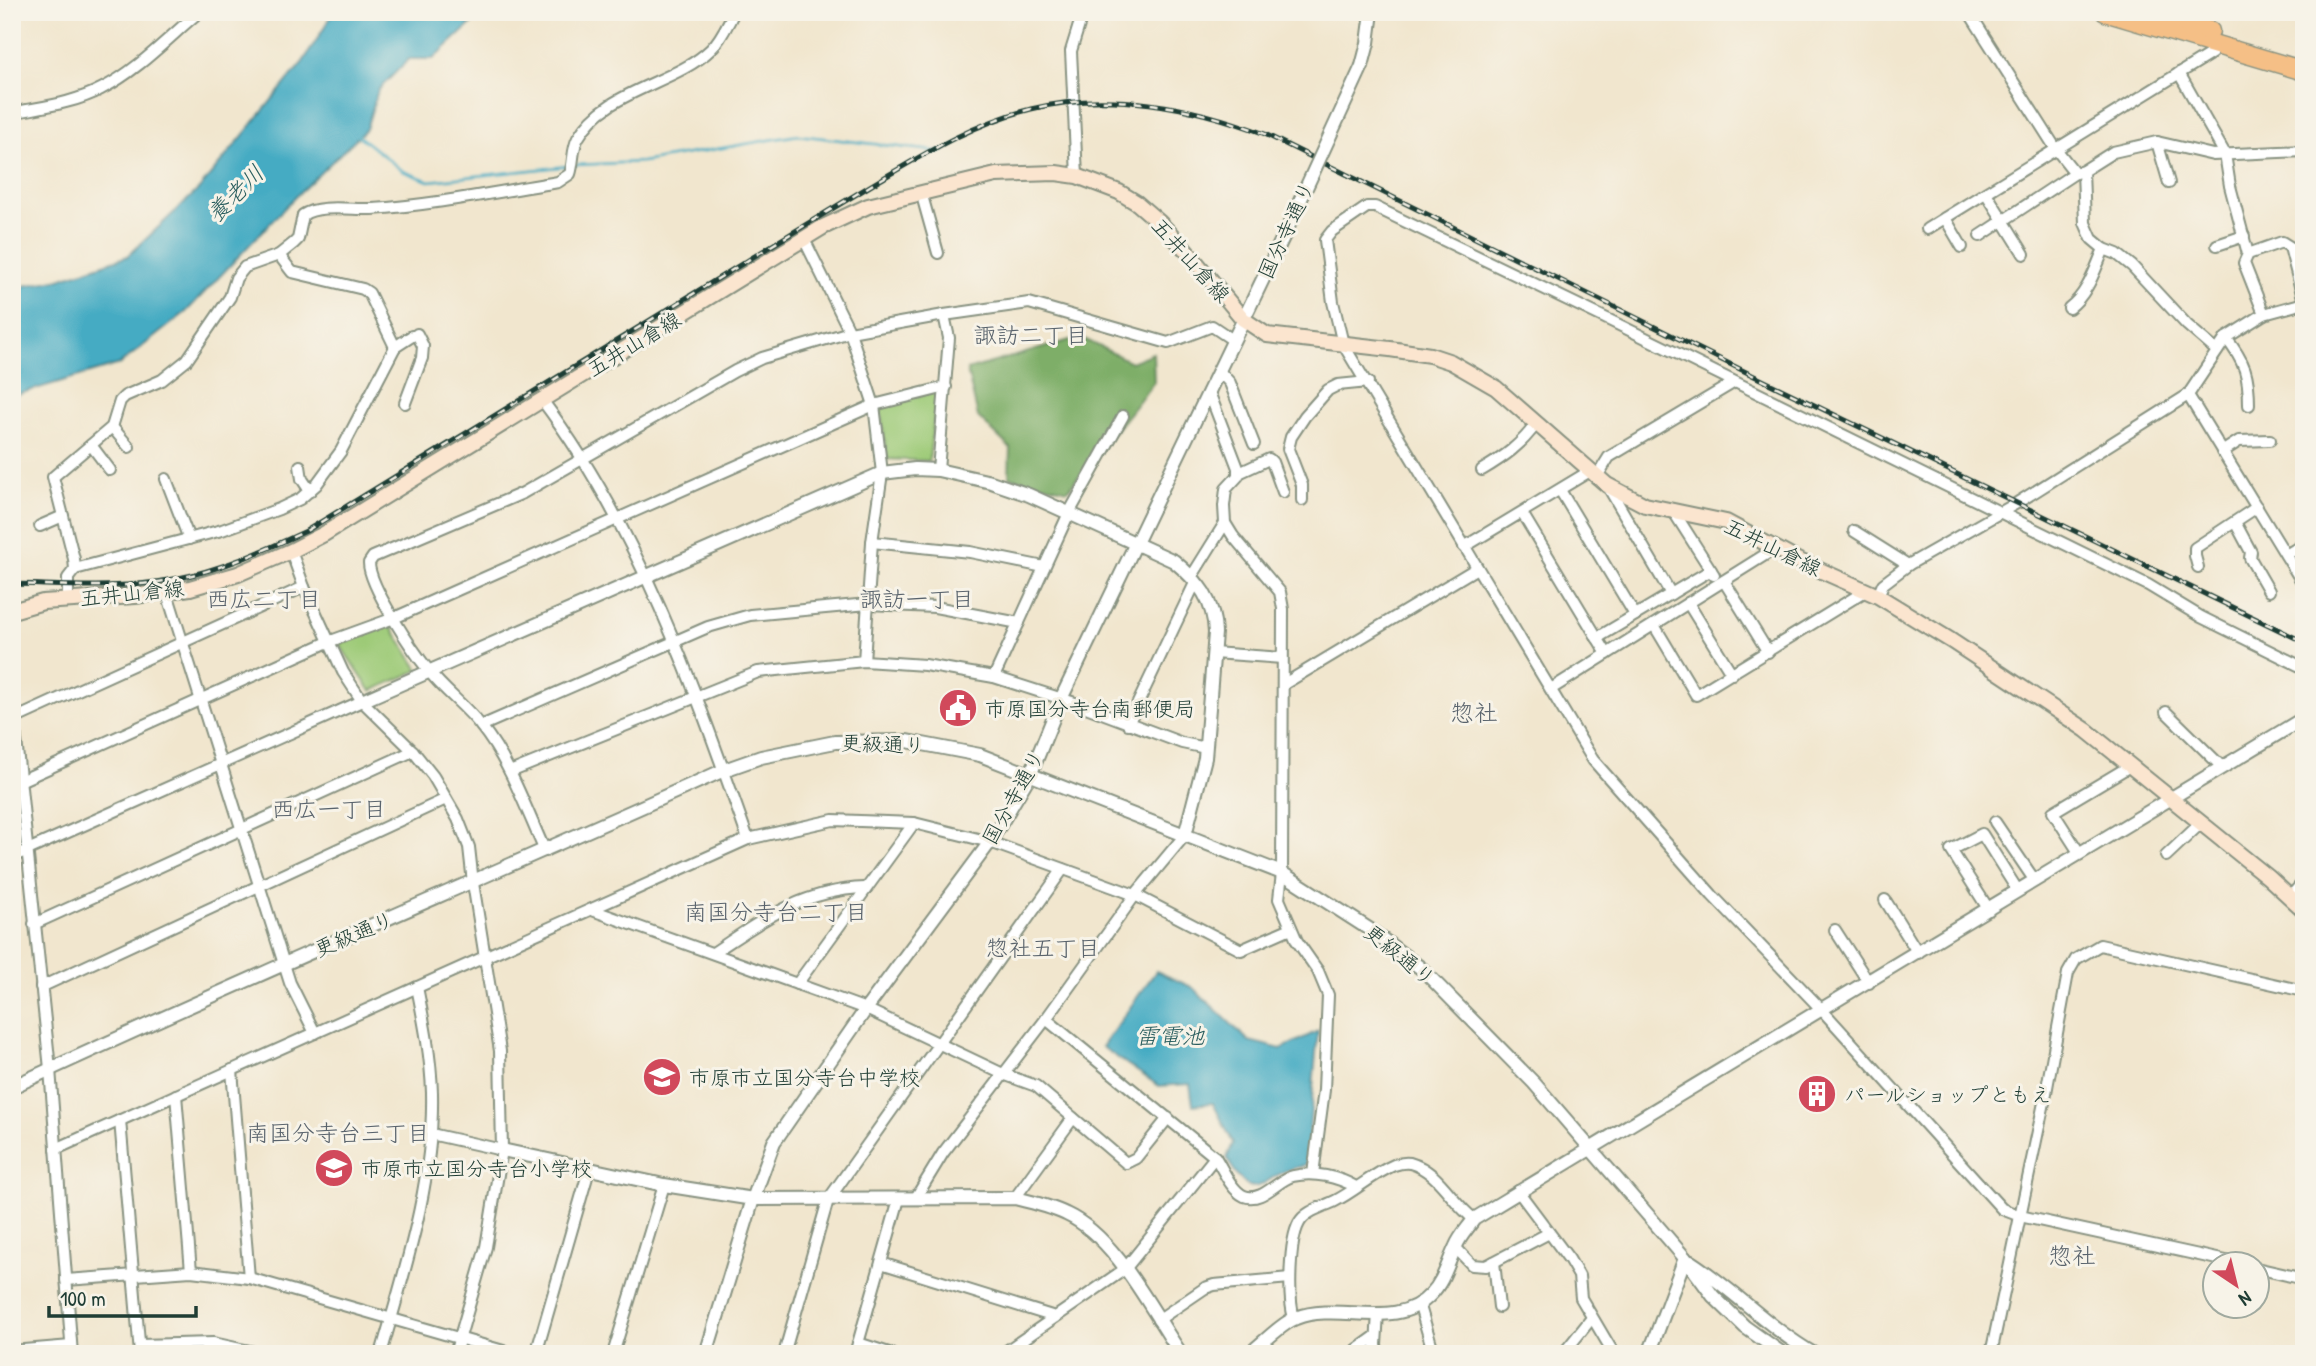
<svg xmlns="http://www.w3.org/2000/svg" width="2316" height="1366" font-family="'Patrick Hand','Klee One',sans-serif">
  <rect width="100%" height="100%" fill="#f7f3e8"/>
  <filter id="ink" filterUnits="userSpaceOnUse"><feTurbulence type="fractalNoise" baseFrequency=".0143" numOctaves="2"/><feDisplacementMap in="SourceGraphic" scale="14" xChannelSelector="R" yChannelSelector="G"/><feConvolveMatrix kernelMatrix="1 2 1 2 8 2 1 2 1" color-interpolation-filters="sRGB"/></filter>
  <filter id="wash" filterUnits="userSpaceOnUse"><feTurbulence type="fractalNoise" baseFrequency=".00686" numOctaves="4" result="noise"/><feDisplacementMap in="SourceGraphic" scale="28" xChannelSelector="R" yChannelSelector="G"/><feGaussianBlur stdDeviation="1.57" result="paint"/><feColorMatrix in="noise" values="0 0 0 0 0 0 0 0 0 0 0 0 0 0 0 0 0 1.4 0 .05"/><feComposite in="paint" operator="in"/></filter>
  <g filter="url(#wash)">
    <rect width="100%" height="100%" fill="#f1e6ce"/>
    <g fill="#9dca77" stroke="#5e8456" stroke-width="2">
      <path d="M 937,390 L 929,461 L 887,459 L 880,406 Z"/>
      <path d="M 388,621 L 419,670 L 371,691 L 339,644 Z"/>
    </g>
    <path fill="#7eae68" stroke="#4e764e" stroke-width="2" d="M 1080,337 L 1131,362 L 1153,353 L 1154,382 L 1068,490 L 1009,477 L 1010,448 L 978,417 L 967,370 Z"/>
    <g fill="#44abc3" stroke="#32747c" stroke-width="2">
      <path d="M 334,12 L 484,12 L 433,59 L 409,59 L 378,90 L 366,129 L 294,198 L 186,312 L 120,364 L 12,396 L 12,288 L 56,280 L 128,256 L 200,188 L 303,62 Z"/>
      <path d="M 1156,971 L 1192,987 L 1249,1041 L 1281,1049 L 1318,1031 L 1306,1166 C 1261,1169 1257,1216 1227,1158 L 1233,1143 L 1213,1103 L 1193,1105 L 1190,1084 L 1159,1086 L 1102,1047 Z"/>
    </g>
    <g fill="none" stroke-linecap="round" stroke-linejoin="round">
      <g stroke="#44abc3" stroke-width="2.5">
        <path d="M 356,134 L 403,171 L 429,181 L 568,166"/>
        <path d="M 575,165 L 642,162 L 798,135 L 942,152"/>
      </g>
    </g>
  </g>
  <g filter="url(#ink)">
    <g fill="none" stroke-linecap="round" stroke-linejoin="round">
      <g stroke="#889281" stroke-width="14">
        <g id="minor">
          <path d="M 1969,12 L 2056,149 L 2075,173"/>
          <path d="M 2179,73 L 2225,154 L 2230,186 L 2248,254 L 2282,242 L 2290,247 L 2304,302"/>
          <path d="M 12,113 C 41,107 75,103 101,89 C 137,71 168,38 199,12"/>
          <path d="M 2157,142 L 2169,183"/>
          <path d="M 2083,171 L 2085,223 L 2092,239 L 2104,249 L 2117,254 L 2132,266 L 2187,325 L 2217,351"/>
          <path d="M 1077,176 L 1071,51 L 1083,12"/>
          <path d="M 921,192 L 938,253"/>
          <path d="M 1986,193 L 2024,254"/>
          <path d="M 1945,218 L 1962,247"/>
          <path d="M 1927,229 L 2212,53 L 2215,45"/>
          <path d="M 1980,236 L 2075,173 L 2083,171 L 2113,152 L 2157,142 L 2213,155 L 2304,151"/>
          <path d="M 804,239 L 850,332 L 874,405 L 882,473 L 872,542 L 864,661"/>
          <path d="M 2217,245 L 2244,236"/>
          <path d="M 2248,254 L 2244,263 L 2264,314"/>
          <path d="M 279,255 L 292,272 L 363,289 L 369,293 L 395,347"/>
          <path d="M 2069,308 C 2088,294 2095,269 2104,249"/>
          <path d="M 2226,338 C 2245,362 2249,375 2249,405"/>
          <path d="M 1219,371 L 1230,383 L 1254,444"/>
          <path d="M 1209,392 L 1238,468 L 1238,476 L 1226,489 L 1224,506 L 1225,523 L 1233,536 L 1280,592 L 1283,609 L 1282,873 L 1279,899 L 1297,941 L 1318,971 L 1328,995 L 1324,1090 L 1313,1174"/>
          <path d="M 2188,395 L 2304,585"/>
          <path d="M 542,400 C 639,528 695,689 748,839"/>
          <path d="M 405,403 L 422,358 L 423,346 L 417,334"/>
          <path d="M 112,427 L 129,447"/>
          <path d="M 91,445 L 110,470"/>
          <path d="M 2222,452 L 2239,441 L 2270,440"/>
          <path d="M 300,466 L 302,479 L 310,491"/>
          <path d="M 938,470 L 949,338 L 944,315"/>
          <path d="M 1482,470 C 1504,457 1521,445 1536,424"/>
          <path d="M 1239,473 L 1269,459 L 1272,462 L 1283,492"/>
          <path d="M 1596,478 L 1609,457 L 1733,383"/>
          <path d="M 166,479 L 189,539"/>
          <path d="M 1607,485 L 1671,594"/>
          <path d="M 1560,490 L 1635,615"/>
          <path d="M 1302,500 L 1302,485 L 1288,449 L 1291,437 L 1305,416 L 1328,390 L 1338,385 L 1368,382"/>
          <path d="M 1672,509 L 1714,575"/>
          <path d="M 1522,513 L 1607,654"/>
          <path d="M 2235,522 L 2251,552 L 2250,558 L 2269,591"/>
          <path d="M 40,526 L 63,516"/>
          <path d="M 1854,531 L 1908,565"/>
          <path d="M 872,542 L 970,552 L 1044,567"/>
          <path d="M 1464,547 L 1590,471"/>
          <path d="M 291,551 L 304,587 L 343,672 L 362,701 L 413,751 L 433,776 L 458,819 L 469,847 L 473,883 L 500,1051 L 502,1150 L 486,1247 L 455,1354"/>
          <path d="M 2286,555 L 2304,544"/>
          <path d="M 2198,567 L 2195,556 L 2195,548 L 2257,507"/>
          <path d="M 75,569 L 222,530 L 279,509 L 300,499 L 316,485 L 341,451 L 395,347 L 412,336"/>
          <path d="M 1192,576 L 1225,523"/>
          <path d="M 1724,581 L 1768,652"/>
          <path d="M 167,593 L 284,964 L 290,983 L 315,1033"/>
          <path d="M 1878,596 L 1883,584 L 1908,565 L 2017,503 L 2188,395 L 2226,338 L 2264,314 L 2304,303"/>
          <path d="M 68,599 L 68,578 L 75,569 L 74,559 L 53,477 L 112,427 L 120,401 L 125,396 L 162,380 L 187,360 L 230,297 L 236,278 L 245,267 L 279,255 L 294,243 L 298,239 L 303,215 C 318,204 353,210 372,209 C 434,205 496,192 558,182 L 570,174 C 574,162 572,149 578,138 C 606,89 674,85 711,49 C 722,38 727,25 734,12"/>
          <path d="M 1688,603 L 1732,674"/>
          <path d="M 1654,625 L 1696,695 L 1867,590"/>
          <path d="M 1597,638 L 1711,570"/>
          <path d="M 1213,653 L 1282,658"/>
          <path d="M 994,677 L 1069,513 L 1123,416"/>
          <path d="M 1284,684 L 1477,568"/>
          <path d="M 1551,689 L 1776,548"/>
          <path d="M 2166,712 L 2222,767"/>
          <path d="M 12,720 L 304,587"/>
          <path d="M 14,720 L 50,1069 L 72,1354"/>
          <path d="M 1128,724 L 1196,581"/>
          <path d="M 481,726 L 708,627 L 750,615 L 868,604 L 935,607 L 1019,623"/>
          <path d="M 510,772 L 758,672 L 864,661 L 925,665 L 994,677 L 1078,704 L 1182,743 L 1206,748"/>
          <path d="M 20,781 L 328,642 L 394,618 L 874,405 L 946,387"/>
          <path d="M 1995,822 L 2035,881"/>
          <path d="M 545,851 C 526,809 510,762 481,726 C 466,706 444,691 429,671 C 413,651 369,586 369,563 L 373,557 L 523,493 L 735,371 L 762,358 L 850,332 L 944,315 L 1029,303 L 1168,343 L 1212,326 L 1233,340"/>
          <path d="M 2080,854 L 2053,812 L 2130,766"/>
          <path d="M 2166,856 L 2201,823"/>
          <path d="M 12,857 L 362,701"/>
          <path d="M 2290,897 L 2304,881"/>
          <path d="M 1885,900 L 1918,953"/>
          <path d="M 592,910 L 866,1009 L 1003,1074 L 1036,1086 L 1126,1163 L 1136,1158 L 1168,1118"/>
          <path d="M 1989,910 L 1951,850 L 1982,834 L 2018,891"/>
          <path d="M 34,924 L 413,751"/>
          <path d="M 1835,930 L 1869,983"/>
          <path d="M 713,953 C 762,920 803,890 865,888"/>
          <path d="M 797,984 L 914,823"/>
          <path d="M 41,987 L 446,799"/>
          <path d="M 232,1070 L 249,1278"/>
          <path d="M 176,1095 L 191,1271"/>
          <path d="M 120,1120 L 140,1354"/>
          <path d="M 431,1134 L 502,1150"/>
          <path d="M 56,1149 L 748,839 L 833,820 L 914,823 L 990,842 L 1135,895 L 1241,950 L 1291,928"/>
          <path d="M 1215,1157 C 1223,1169 1231,1190 1244,1196 C 1262,1203 1277,1180 1293,1176 C 1314,1171 1338,1177 1356,1187"/>
          <path d="M 1518,1191 L 1569,1259 L 1579,1276 L 1581,1298 L 1614,1354"/>
          <path d="M 1015,1198 L 1073,1118"/>
          <path d="M 915,1199 L 943,1153 L 1046,1019 L 1135,895 L 1185,835"/>
          <path d="M 1455,1247 L 1472,1265 L 1486,1266 L 1549,1233"/>
          <path d="M 1494,1262 L 1499,1307"/>
          <path d="M 881,1263 L 1055,1317"/>
          <path d="M 2240,1264 L 2020,1216 L 2002,1209 L 1822,1010 L 1712,895 L 1593,760 L 1343,344 L 1333,302 L 1325,240 L 1332,231 L 1367,207 L 1375,207 L 1607,319 L 2148,585 L 2201,617 L 2304,668"/>
          <path d="M 2256,1268 L 2304,1279"/>
          <path d="M 66,1280 L 191,1271 L 249,1278 L 514,1354"/>
          <path d="M 1419,1303 L 1434,1354"/>
          <path d="M 1294,1318 C 1288,1299 1289,1241 1299,1223 C 1305,1211 1323,1207 1335,1201 C 1355,1191 1373,1174 1394,1165 C 1400,1163 1404,1162 1410,1163 C 1439,1171 1451,1202 1474,1219"/>
          <path d="M 1158,1320 L 1205,1288 L 1214,1285 L 1290,1278"/>
          <path d="M 858,1343 L 892,1354"/>
          <path d="M 140,1345 L 213,1343 L 263,1354"/>
          <path d="M 12,1351 L 71,1346"/>
          <path d="M 381,1354 C 405,1269 434,1182 432,1093 C 431,1057 424,1022 417,987"/>
          <path d="M 536,1354 L 589,1170"/>
          <path d="M 613,1354 L 664,1185"/>
          <path d="M 784,1354 L 828,1200 L 1063,869"/>
          <path d="M 855,1354 L 899,1199"/>
          <path d="M 1002,1354 L 1125,1269 L 1215,1157 L 1046,1019"/>
          <path d="M 1351,1354 L 1376,1336"/>
          <path d="M 1378,1354 L 1376,1345 L 1378,1313"/>
          <path d="M 1563,1354 L 1591,1319"/>
          <path d="M 1991,1354 L 2046,1093 L 2068,973 L 2076,959 L 2100,945 L 2304,991"/>
        </g>
      </g>
      <g stroke="#889281" stroke-width="16">
        <g id="tertiary">
          <path d="M 1362,66 L 1368,43 L 1372,12"/>
          <path d="M 362,701 L 882,473 L 915,469 L 938,470 L 991,482 L 1029,495 L 1174,561 C 1199,582 1214,600 1215,633 L 1205,758 L 1185,835"/>
          <path d="M 12,1087 C 247,977 487,877 724,770 L 761,757 L 835,742 L 907,741 L 980,755 L 1282,873 L 1369,929 L 1422,969 L 1534,1083 L 1685,1258 L 1713,1296 L 1745,1327 L 1783,1354"/>
          <path d="M 502,1150 L 664,1185 L 753,1199 L 1015,1198 C 1032,1202 1050,1206 1066,1214 C 1116,1237 1151,1310 1181,1354"/>
          <path d="M 1691,1262 C 1734,1290 1769,1328 1814,1354"/>
          <path d="M 706,1354 L 753,1199 L 774,1142 L 866,1009 L 990,842 L 1031,773 L 1061,699 L 1288,227"/>
          <path d="M 1249,1354 C 1262,1344 1282,1323 1296,1318 C 1339,1301 1397,1332 1431,1294 C 1444,1281 1448,1262 1456,1246 C 1460,1236 1468,1228 1474,1219 L 2304,718"/>
          <path d="M 1649,1354 L 1685,1258"/>
        </g>
      </g>
      <g stroke="#889281" stroke-width="18">
        <path id="secondary" d="M 12,611 L 43,602 L 135,596 L 190,588 L 238,574 L 291,551 L 324,534 L 823,227 L 868,206 L 996,175 L 1056,173 L 1077,176 L 1119,192 L 1137,203 L 1159,222 L 1186,250 L 1243,319 L 1267,335 L 1390,349 L 1430,355 L 1451,362 L 1496,388 L 1607,485 L 1645,505 L 1726,522 L 1797,560 L 1878,596 L 1950,640 L 2086,730 L 2268,877 L 2304,910"/>
      </g>
      <g stroke="#889281" stroke-width="21">
        <g id="trunk">
          <path d="M 2105,12 L 2304,71"/>
          <path d="M 2150,12 L 2210,31"/>
        </g>
      </g>
      <use href="#minor" stroke="#fff" stroke-width="10"/>
      <use href="#tertiary" stroke="#fff" stroke-width="12"/>
      <use href="#secondary" stroke="#fbe5cf" stroke-width="14"/>
      <use href="#trunk" stroke="#f5bf86" stroke-width="18"/>
      <g stroke="#1f3d34" stroke-width="5">
        <path id="rail" d="M 12,584 C 66,585 121,590 174,579 C 221,570 263,551 306,531 C 453,442 599,352 745,262 C 790,234 835,207 880,180 C 929,151 975,123 1031,109 C 1108,90 1192,106 1265,134 L 1748,373 L 2304,642"/>
      </g>
      <use href="#rail" stroke="#f7f3e8" stroke-width="2.5" stroke-dasharray="8" stroke-linecap="butt"/>
      <g stroke="#889281" stroke-width="16" stroke-linecap="butt">
        <path id="tertiary-bridge" d="M 1288,227 L 1362,66"/>
      </g>
      <use href="#tertiary-bridge" stroke="#fff" stroke-width="12"/>
    </g>
  </g>
  <defs>
    <g id="civic-disc" transform="scale(2.0125)"><circle r="9.5" fill="#d1495b" stroke="#f7f3e8"/><path d="M-.6-6.5H3V-4.5H.6V-3L4-1V1h2V6H-6V1h2V-1L-.6-3ZM-1.2 2.5V6h2.4V2.5Z" fill="#fff"/></g>
    <g id="school-disc" transform="scale(2.0125)"><circle r="9.5" fill="#d1495b" stroke="#f7f3e8"/><path d="M0-5L7-2L0 1L-7-2ZM-4 1L0 2.5L4 1V4Q0 6-4 4Z" fill="#fff"/></g>
    <g id="building-disc" transform="scale(2.0125)"><circle r="9.5" fill="#d1495b" stroke="#f7f3e8"/><path d="M-4-6H4V6H1V3H-1V6H-4ZM-2.5-4.3h1.7v1.8h-1.7ZM.8-4.3h1.7v1.8H.8ZM-2.5-1h1.7V.8h-1.7ZM.8-1h1.7V.8H.8Z" fill="#fff"/></g>
  </defs>
  <g fill-rule="evenodd">
    <use href="#civic-disc" x="958" y="708"/>
    <use href="#school-disc" x="662" y="1077"/>
    <use href="#building-disc" x="1817" y="1094"/>
    <use href="#school-disc" x="334" y="1168"/>
  </g>
  <g text-anchor="middle" dominant-baseline="central" stroke-width="6" stroke-linejoin="round" paint-order="stroke">
    <g font-size="21" fill="#1f3d34" stroke="#f7f3e8">
      <text transform="translate(1286 230) rotate(-65)">国分寺通り</text>
      <text transform="translate(1191 260) rotate(48)">五井山倉線</text>
      <text transform="translate(634 344) rotate(-31)">五井山倉線</text>
      <text transform="translate(1773 547) rotate(26)">五井山倉線</text>
      <text transform="translate(132 593) rotate(-6)">五井山倉線</text>
      <text transform="translate(883 744) rotate(2)">更級通り</text>
      <text transform="translate(1013 797) rotate(-61)">国分寺通り</text>
      <text transform="translate(354 934) rotate(-23)">更級通り</text>
      <text transform="translate(1400 955) rotate(39)">更級通り</text>
    </g>
    <g font-size="21" fill="#1f3d34" stroke="#f7f3e8" text-anchor="start">
      <text x="985" y="708">市原国分寺台南郵便局</text>
      <text x="689" y="1077">市原市立国分寺台中学校</text>
      <text x="1844" y="1094">パールショップともえ</text>
      <text x="361" y="1168">市原市立国分寺台小学校</text>
    </g>
    <g font-size="23" font-style="italic" fill="#2a5e5f" stroke="#f7f3e8">
      <text transform="translate(235 193) rotate(-45)">養老川</text>
      <text x="1170" y="1035">雷電池</text>
    </g>
    <g font-size="23" fill="#5a646d" stroke="#f7f3e8">
      <text x="1031" y="334">諏訪二丁目</text>
      <text x="264" y="598">西広二丁目</text>
      <text x="917" y="598">諏訪一丁目</text>
      <text x="329" y="808">西広一丁目</text>
      <text x="776" y="911">南国分寺台二丁目</text>
      <text x="1043" y="947">惣社五丁目</text>
      <text x="338" y="1132">南国分寺台三丁目</text>
    </g>
    <g font-size="24" fill="#5a646d" stroke="#f7f3e8">
      <text x="1474" y="712">惣社</text>
      <text x="2072" y="1255">惣社</text>
    </g>
  </g>
  <rect width="2316" height="1366" fill="none" stroke="#f7f3e8" stroke-width="42"/>
  <g transform="translate(2236 1285) rotate(145)"><circle r="33" fill="#f7f3e8" stroke="#a1aaa0" stroke-width="2"/>
  <path d="M0-5L12 26L0 18L-12 26Z" fill="#d1495b"/>
  <text y="-10" font-size="19" font-weight="bold" text-anchor="middle" fill="#1f3d34">N</text>
  </g>
  <path d="M49 1306v10h147v-10" fill="none" stroke="#1f3d34" stroke-width="3.5"/>
  <text x="60" y="1306" font-size="21" fill="#1f3d34" stroke="#f7f3e8" stroke-width="5" paint-order="stroke">100 m</text>
</svg>
